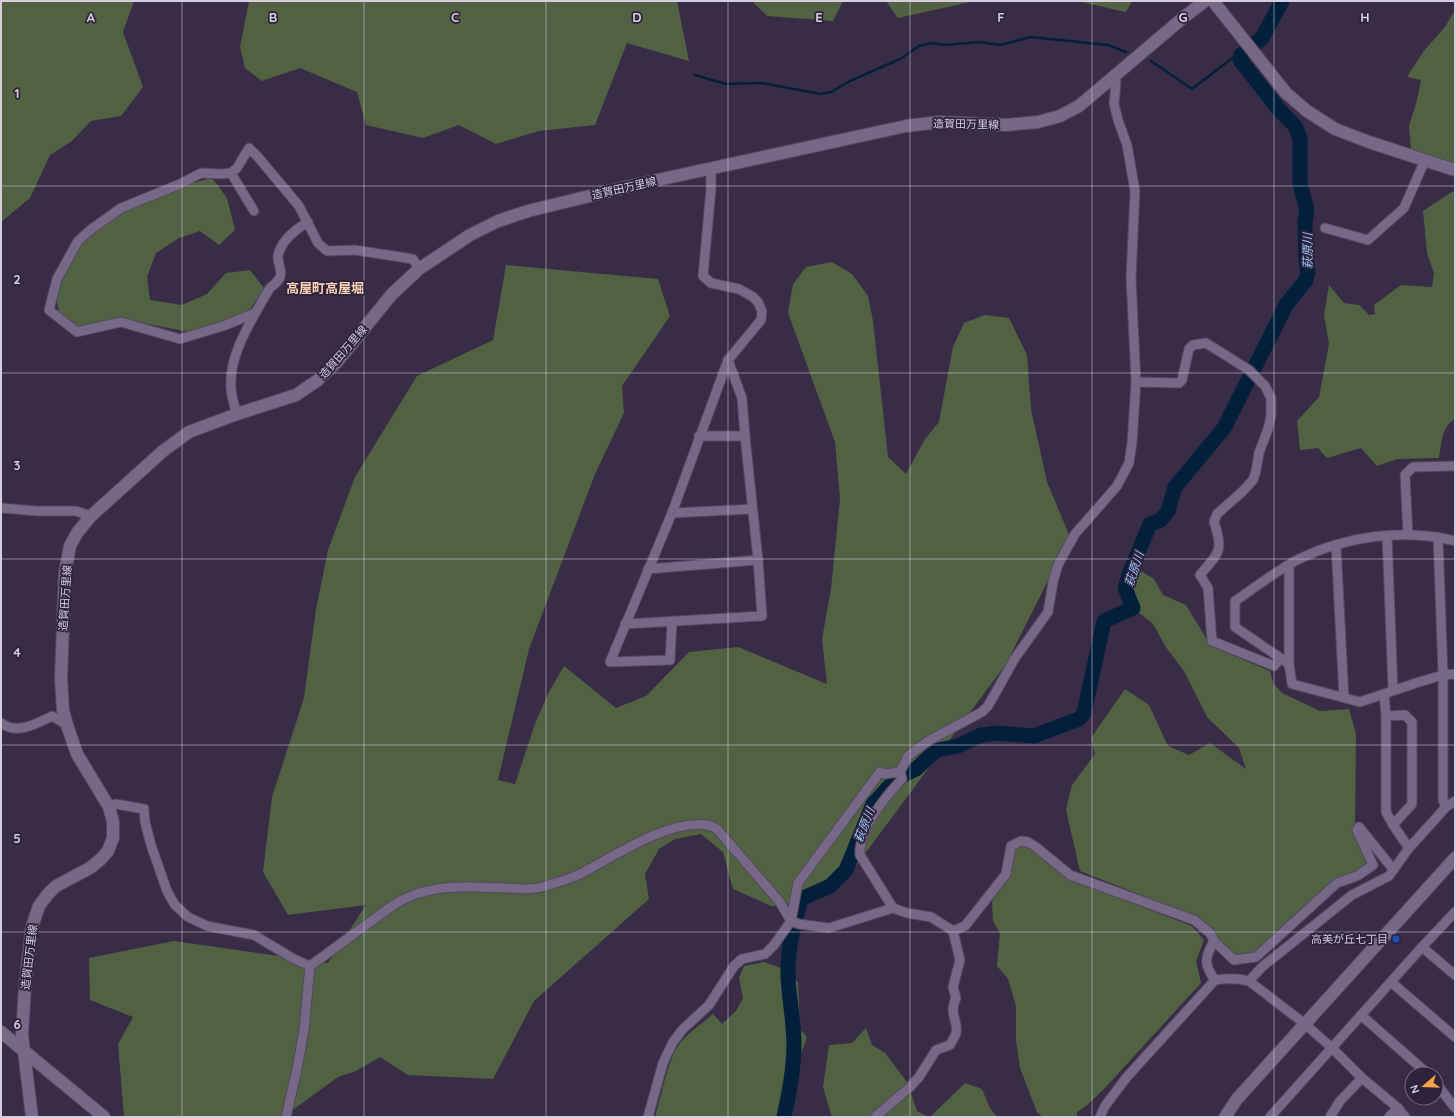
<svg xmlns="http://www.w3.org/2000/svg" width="1456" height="1118" font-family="Quicksand,'Noto Sans JP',sans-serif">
  <rect width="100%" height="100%" fill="#392c46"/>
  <g fill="#516242">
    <path d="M 1,1 L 134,1 L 123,32 L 143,87 L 121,116 L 91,121 L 72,141 L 50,155 L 30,198 L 1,222 Z"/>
    <path d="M 249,1 L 677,1 L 689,61 L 627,43 L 595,125 L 539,131 L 496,144 L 459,125 L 423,138 L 366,125 L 357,92 L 300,68 L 262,81 L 245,68 L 240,47 Z"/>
    <path d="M 752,1 L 843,1 L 833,21 L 767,16 Z"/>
    <path d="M 886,1 L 975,1 L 898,18 Z"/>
    <path d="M 1077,1 L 1132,1 L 1126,12 Z"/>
    <path d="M 1455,10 L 1455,163 L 1411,150 L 1409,126 L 1417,100 L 1421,80 L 1407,77 L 1423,52 L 1445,27 Z"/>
    <path d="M 212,178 L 227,198 L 235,230 L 219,245 L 200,231 L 179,238 L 156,253 L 147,277 L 150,300 L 182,305 L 207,294 L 226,273 L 250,270 L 264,288 L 247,314 L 189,332 L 122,319 L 80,328 L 59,313 L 57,301 L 62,275 L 81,242 L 123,209 L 180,186 Z"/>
    <path d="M 1455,190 L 1455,419 C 1442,425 1441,446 1439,458 L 1397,459 L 1377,466 L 1361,448 L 1327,458 L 1318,448 L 1300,450 L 1297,421 L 1319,397 L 1329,344 L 1324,315 L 1329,285 L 1344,303 L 1359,305 L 1369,315 L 1375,314 L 1374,305 L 1401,285 L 1432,287 L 1434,273 L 1427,253 L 1423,211 Z"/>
    <path d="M 832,262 L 852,274 L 868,296 L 873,321 L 888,457 L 906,474 L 925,439 L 939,422 L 953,347 L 964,323 L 985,315 L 1009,318 L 1027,355 L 1031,409 L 1047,482 L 1070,537 L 1006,664 L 855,867 L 825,894 L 794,905 L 771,906 L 733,889 L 723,852 L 701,834 L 675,839 L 659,849 L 645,874 L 649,899 L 534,1001 L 493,1079 L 408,1075 L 380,1057 L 356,1071 L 338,1077 L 283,1117 L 124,1117 L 118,1044 L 133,1017 L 90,1000 L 89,958 L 174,941 L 328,963 L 366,905 L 288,915 L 263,872 L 272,797 L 304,698 L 316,609 L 328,550 L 355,477 L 417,376 L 493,340 L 506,265 L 658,279 L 670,316 L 622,386 L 624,413 L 595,474 L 529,649 L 498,780 L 515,784 L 536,721 L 549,692 L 564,666 L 616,708 L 646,696 L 689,652 L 738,647 L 827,684 L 822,639 L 831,589 L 840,499 L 835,442 L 788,313 L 793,284 L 806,267 Z"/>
    <path d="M 1136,568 L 1154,579 L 1163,595 L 1186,605 L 1211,646 L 1270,671 L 1273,683 L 1282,693 L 1320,711 L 1349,709 L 1356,734 L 1355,827 L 1369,868 L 1338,885 L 1257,956 L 1228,956 L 1199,918 L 1080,871 L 1066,810 L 1072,785 L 1095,754 L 1091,738 L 1125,689 L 1149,705 L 1168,746 L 1189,755 L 1210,743 L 1246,769 L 1239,748 L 1207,717 L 1184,671 L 1165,646 L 1156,629 L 1152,623 L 1133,608 L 1127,587 Z"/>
    <path d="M 1028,845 L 1067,878 L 1192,926 L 1204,940 L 1196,961 L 1201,983 L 1104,1089 L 1086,1106 L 1077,1112 L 1077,1117 L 1043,1117 L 1037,1112 L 1020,1068 L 1016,1040 L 1016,1006 L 1008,979 L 997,966 L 1000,933 L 993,921 L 992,901 L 1010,874 L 1013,851 L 1019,846 Z"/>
    <path d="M 764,962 L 784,969 L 798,982 L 800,1029 L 807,1037 L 788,1091 L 783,1117 L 655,1117 C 661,1098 668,1058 680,1043 C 689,1032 702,1024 713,1014 L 722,1024 L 736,1011 L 743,998 L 739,978 L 744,966 Z"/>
    <path d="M 866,1028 L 872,1045 L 885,1053 L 907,1082 L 917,1111 L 928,1117 L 832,1117 L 823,1087 L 829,1045 L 852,1043 Z"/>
    <path d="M 965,1083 L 982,1089 L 990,1108 L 997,1117 L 930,1117 Z"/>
  </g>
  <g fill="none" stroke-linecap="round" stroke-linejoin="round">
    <g stroke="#02203b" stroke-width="2.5">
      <path d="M 1151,61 L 1192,89 L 1231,59 L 1241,55"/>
      <path d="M 695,75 L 726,84 L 762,83 L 821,94 L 831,92 L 850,81 L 900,59 L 919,46 L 931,43 L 945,45 L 979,42 L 1001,45 L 1030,37 L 1108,45 L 1126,52"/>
    </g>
    <path stroke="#02203b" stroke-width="15" d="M 784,1117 C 789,1093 794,1069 794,1044 C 794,1022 789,999 788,977 C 787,950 794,924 801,899 L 830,886 L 846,870 L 873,804 L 897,778 L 916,769 L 931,755 L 938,750 L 958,746 L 981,735 L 997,733 L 1034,736 L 1079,719 L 1084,713 L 1104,621 L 1133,608 L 1125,588 L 1130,572 L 1150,524 L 1161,520 L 1168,511 L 1175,487 L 1224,428 L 1286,305 L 1306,280 L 1308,273 L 1306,260 L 1305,222 L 1307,210 L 1300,184 L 1300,138 L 1295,126 L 1281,112 L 1240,60 L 1241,55 L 1262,38 L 1282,1"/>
    <g stroke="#53485e" stroke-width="11">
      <g id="street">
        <path d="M 231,173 L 254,211"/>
        <path d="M 1325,228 L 1368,240 L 1404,208 L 1425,160"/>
        <path d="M 255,313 L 226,325 L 180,339 L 121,322 L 77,332 L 49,310 L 57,279 L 78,241 L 89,231 L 121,208 L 180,184 L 201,173 L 221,174 L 231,173 L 237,168 L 249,148 L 258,157 L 299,206 L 318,243 L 327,251 L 355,250 L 413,259 L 419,269"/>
        <path d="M 1136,382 L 1179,383 L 1182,380 L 1189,349 L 1193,345 L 1206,343 L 1249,370 L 1265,386 L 1271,398 L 1271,416 L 1268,429 L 1259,453 L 1256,471 L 1253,480 L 1242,492 L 1217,514 L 1214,522 C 1224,552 1219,552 1200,575 L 1208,588 L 1212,641 L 1274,666 L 1280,658"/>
        <path d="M 237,414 C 234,405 231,396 231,387 C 229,355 250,323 265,296 C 267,294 268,290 270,288 C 274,284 278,283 280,277 C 283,270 277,263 278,256 C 281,241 296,229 308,222"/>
        <path d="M 699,436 L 745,436"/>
        <path d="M 1,508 L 37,511 L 76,511 L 91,516"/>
        <path d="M 672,513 L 752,509"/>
        <path d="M 1408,535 L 1405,475 L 1413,467 L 1455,466"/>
        <path d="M 1387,536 L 1393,690"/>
        <path d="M 1438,537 L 1443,675 L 1443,800 L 1446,807"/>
        <path d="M 1336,545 L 1344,698"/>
        <path d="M 1289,565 L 1289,664 L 1292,684 L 1360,702 L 1419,682 L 1443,675 L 1455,674"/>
        <path d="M 648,569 L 758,560"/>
        <path d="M 672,622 L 670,660 L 610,662 L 672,513 L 728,360 L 761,320 L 762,311 L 758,302 L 753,297 L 739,289 L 711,283 L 703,276 L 711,189 L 711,169"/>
        <path d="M 625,624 L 762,616 L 758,560 L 745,436 L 742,398 L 728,360"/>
        <path d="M 1289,664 L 1235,627 L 1235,601 C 1256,587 1277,570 1299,559 C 1346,536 1404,528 1455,541"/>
        <path d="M 1384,694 L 1386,716 L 1386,812 L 1393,825 L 1409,848"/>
        <path d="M 1386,716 L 1405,715 L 1412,722 L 1412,804 L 1393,825"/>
        <path d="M 1,723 C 17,735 36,724 52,716 L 67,725"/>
        <path d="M 109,807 L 116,804 L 144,809 L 145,822 L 151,845 L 167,891 L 175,905 L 188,917 L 207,926 L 254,935 L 294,959 L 310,966"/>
        <path d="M 1360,828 L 1393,869"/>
        <path d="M 893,908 L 860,855 C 858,830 885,797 902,779 L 900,772 L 908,756 L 928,741 L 982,712 L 988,706 L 1015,658 L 1048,612 L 1053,582 L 1058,565 L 1066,550 L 1075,534 L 1117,486 L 1129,463 L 1132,443 L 1136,382 L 1131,278 L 1135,191 L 1127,145 L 1118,120 L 1114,104 L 1116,82 L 1113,77"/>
        <path d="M 1214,941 L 1234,960 L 1256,957 L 1337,883 L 1357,876 L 1373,865 L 1357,830 L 1359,827"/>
        <path d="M 1422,947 L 1455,975"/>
        <path d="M 1249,981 L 1263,966 L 1352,895 L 1389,876 L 1409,848 L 1446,807 L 1455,801"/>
        <path d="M 1391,982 L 1455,1037"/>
        <path d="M 1361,1015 L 1428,1074"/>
        <path d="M 1436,1083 L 1455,1108"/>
        <path d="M 286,1117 L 297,1069 L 304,1030 L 310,966 L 392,906 C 427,882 467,887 507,888 C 520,889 533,890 546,886 C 557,882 570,879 580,874 C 613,857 669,819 706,825 C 710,825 714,827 717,829 L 779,901 L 791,921 L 799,924 L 829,928 L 893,908 L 907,913 L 931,917 L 953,931 L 965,926 L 1006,874 L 1011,846 L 1021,841 L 1028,842 L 1036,847 L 1070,875 L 1194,920 L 1210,933 L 1214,941 C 1205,957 1203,964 1215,980"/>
        <path d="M 648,1117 L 663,1063 L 673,1042 L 683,1029 L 709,1005 L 734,966 L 742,959 L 765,954 L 774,945 L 791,921 L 798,883 L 880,772 L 885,774 L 900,772"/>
        <path d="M 875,1117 L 910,1087 L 919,1077 L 936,1050 L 950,1045 C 952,1041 955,1037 956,1033 C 959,1020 948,1016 956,998 L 953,987 L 960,960 L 953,931"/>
        <path d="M 1100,1117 L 1105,1106 L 1126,1078 L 1215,980 C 1227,978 1237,978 1249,981 L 1305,1024 L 1332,1048 L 1362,1078 L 1398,1108 L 1405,1117"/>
        <path d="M 1270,1117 L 1422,947 L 1455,912"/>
        <path d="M 1330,1117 L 1340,1101 L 1362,1078"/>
        <path d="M 1389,1117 L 1398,1108"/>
      </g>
    </g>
    <g stroke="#53485e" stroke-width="14">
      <g id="secondary">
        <path d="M 1213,1 L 1286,93 L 1307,111 L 1335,129 L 1369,142 L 1455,170"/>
        <path d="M 1,1032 L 104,1117"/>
        <path d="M 32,1117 L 22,1035 L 25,986 L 32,927 L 39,906 L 48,894 L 56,886 L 90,868 L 101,859 L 108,851 L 113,838 L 113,822 L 109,807 L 77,754 L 67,725 L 63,710 L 61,678 L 65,572 L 70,546 L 77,533 L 91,516 L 163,451 L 189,432 L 237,414 L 296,395 L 318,380 L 336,363 L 392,294 L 419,269 L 470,235 L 498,221 L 528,211 L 639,184 L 906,126 L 939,122 L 1006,125 L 1038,122 L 1060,116 L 1079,106 L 1184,17 L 1205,1"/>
        <path d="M 1225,1117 L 1237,1099 L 1455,858"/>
      </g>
    </g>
    <use href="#street" stroke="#766886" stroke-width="9"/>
    <use href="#secondary" stroke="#766886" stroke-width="12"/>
  </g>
  <path fill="none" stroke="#d6cedf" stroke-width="1" stroke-opacity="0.55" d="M 182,1 L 182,1117M 364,1 L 364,1117M 546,1 L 546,1117M 728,1 L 728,1117M 910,1 L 910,1117M 1092,1 L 1092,1117M 1274,1 L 1274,1117M 1,186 L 1455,186M 1,373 L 1455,373M 1,559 L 1455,559M 1,745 L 1455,745M 1,932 L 1455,932"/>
  <rect fill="#1a4fb4" stroke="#2e223c" stroke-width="1.5" x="1392" y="935" width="8" height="8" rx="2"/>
  <g text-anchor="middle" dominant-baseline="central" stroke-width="3.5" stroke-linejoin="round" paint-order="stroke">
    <g font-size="11" fill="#d6cedf" stroke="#2e223c">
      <text transform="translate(966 124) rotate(1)">造賀田万里線</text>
      <text transform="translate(624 188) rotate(-13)">造賀田万里線</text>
      <text transform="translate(343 352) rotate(-49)">造賀田万里線</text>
      <text transform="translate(65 598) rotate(-86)">造賀田万里線</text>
      <text transform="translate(29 957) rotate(-83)">造賀田万里線</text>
    </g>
    <g font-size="11" fill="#d6cedf" stroke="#2e223c" text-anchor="end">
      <text x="1388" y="939">高美が丘七丁目</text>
    </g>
    <g font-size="12" font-style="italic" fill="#9bcbfd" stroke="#2e223c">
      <text transform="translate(1307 251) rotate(-90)">萩原川</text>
      <text transform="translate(1134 569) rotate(-72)">萩原川</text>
      <text transform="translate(864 825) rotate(-68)">萩原川</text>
    </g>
    <g font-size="13" font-weight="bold" fill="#f8d4b3" stroke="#2e223c">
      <text x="325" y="288">高屋町高屋堀</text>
    </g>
  </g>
  <g font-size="13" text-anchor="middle" font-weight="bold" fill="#d6cedf" stroke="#2e223c" stroke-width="3.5" stroke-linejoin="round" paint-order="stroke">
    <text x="91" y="22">A</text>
    <text x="273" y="22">B</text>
    <text x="455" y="22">C</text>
    <text x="637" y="22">D</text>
    <text x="819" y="22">E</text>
    <text x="1001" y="22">F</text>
    <text x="1183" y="22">G</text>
    <text x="1365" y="22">H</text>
    <text x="17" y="98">1</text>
    <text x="17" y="284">2</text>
    <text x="17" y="470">3</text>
    <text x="17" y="657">4</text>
    <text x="17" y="843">5</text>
    <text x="17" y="1029">6</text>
  </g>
  <rect width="1456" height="1118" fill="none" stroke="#d6cedf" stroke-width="4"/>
  <g transform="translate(1424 1086) rotate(251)"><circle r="19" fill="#2e223c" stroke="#71677d"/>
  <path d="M0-3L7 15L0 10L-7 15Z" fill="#f6a246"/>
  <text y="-6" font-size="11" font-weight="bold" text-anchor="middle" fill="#d6cedf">N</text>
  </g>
</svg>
